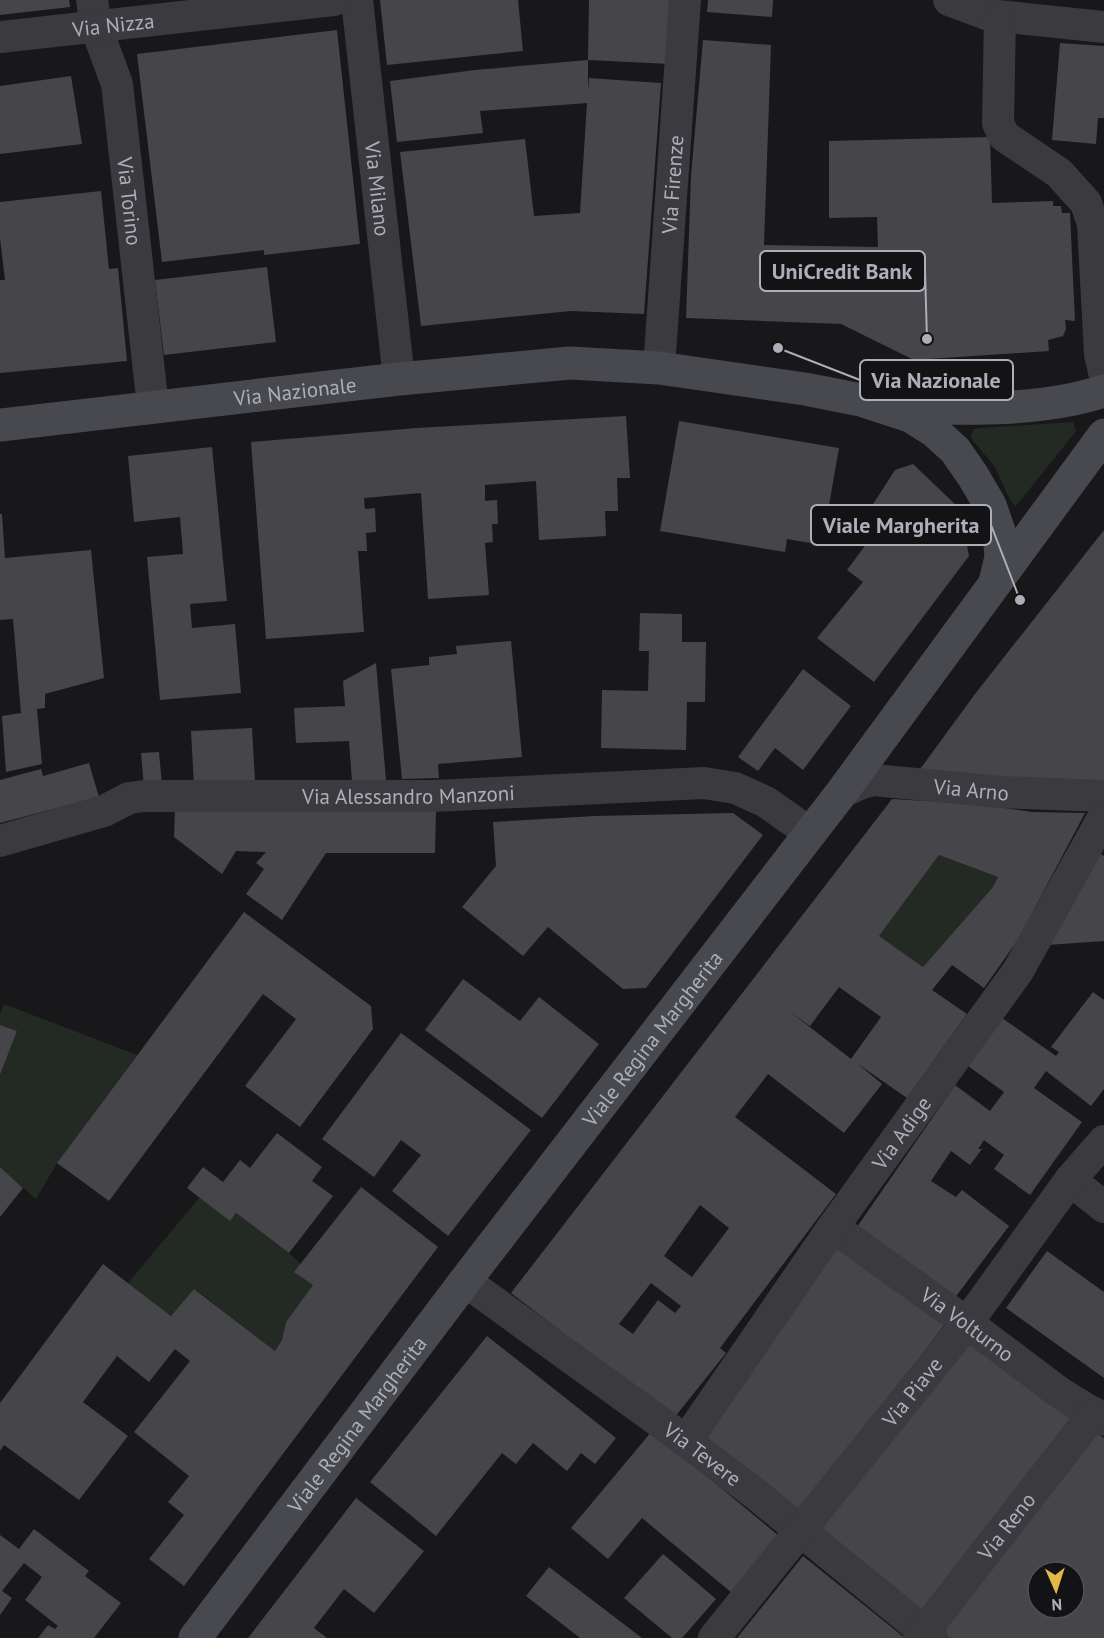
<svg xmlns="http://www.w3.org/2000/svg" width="1104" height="1638" font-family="'PT Sans',sans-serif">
  <rect width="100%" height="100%" fill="#18181a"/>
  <g fill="#232a24">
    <path d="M 1073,422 L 1076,430 L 1073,435 L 1016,506 L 1010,500 L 995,467 L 970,437 L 974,429 L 981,428 Z"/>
    <path d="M 939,855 L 998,877 L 993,887 L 923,967 L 879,936 Z"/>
    <path d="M 4,1004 L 137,1055 L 57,1163 L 36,1199 L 0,1167 L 0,1076 L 17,1031 L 0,1025 L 0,1015 Z"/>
    <path d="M 200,1197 L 230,1220 L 236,1213 L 289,1253 L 301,1264 L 295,1272 L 313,1285 L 286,1322 L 282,1340 L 275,1351 L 195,1289 L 171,1316 L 128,1283 Z"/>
  </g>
  <g fill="#46454a" fill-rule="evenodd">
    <path d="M 0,0 L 69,0 L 70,7 L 0,15 Z"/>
    <path d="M 380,0 L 518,0 L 523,51 L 387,65 Z"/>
    <path d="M 589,0 L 671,0 L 670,64 L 588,60 Z"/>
    <path d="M 708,0 L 773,0 L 772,17 L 707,12 Z"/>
    <path d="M 337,30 L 360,244 L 264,255 L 264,250 L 162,262 L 137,54 Z"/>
    <path d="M 703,40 L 771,45 L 764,245 L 878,247 L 877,217 L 829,218 L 829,141 L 990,137 L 992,203 L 1053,201 L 1053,206 L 1061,206 L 1062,213 L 1070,213 L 1075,321 L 1065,320 L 1066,329 L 1063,336 L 1048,340 L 1049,351 L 914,360 L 841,324 L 686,318 L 691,176 Z"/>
    <path d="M 1060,43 L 1104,46 L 1104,118 L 1098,118 L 1096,144 L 1052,140 Z"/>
    <path d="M 588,60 L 588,91 L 589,78 L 661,83 L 644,314 L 571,311 L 421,326 L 400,152 L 525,139 L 534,216 L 580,213 L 587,103 L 480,111 L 483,133 L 397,142 L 390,81 L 475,70 Z"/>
    <path d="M 71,76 L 82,144 L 0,154 L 0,86 Z"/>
    <path d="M 101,191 L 109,269 L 118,268 L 127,361 L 0,373 L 0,280 L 5,280 L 0,238 L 0,202 Z"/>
    <path d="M 267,267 L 276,342 L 164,355 L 155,280 Z"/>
    <path d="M 626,416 L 630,478 L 617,478 L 618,511 L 605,511 L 606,536 L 539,540 L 536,481 L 485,485 L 485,501 L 497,500 L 498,524 L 492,524 L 493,542 L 485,543 L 489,595 L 428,599 L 421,493 L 364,498 L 365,509 L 375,508 L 376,532 L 366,533 L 367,551 L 358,551 L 364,632 L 266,639 L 251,442 L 417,428 Z"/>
    <path d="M 679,421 L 839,448 L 822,545 L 787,539 L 785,552 L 660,531 Z"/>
    <path d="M 212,447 L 227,601 L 190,604 L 192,628 L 235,624 L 241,693 L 160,700 L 147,557 L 183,554 L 180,517 L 134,522 L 128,456 Z"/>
    <path d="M 913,464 L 960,509 L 969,556 L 874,682 L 817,638 L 863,582 L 847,570 L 882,523 L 868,512 L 895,470 Z"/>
    <path d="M 0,514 L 2,514 L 5,558 L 91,550 L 104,678 L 45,694 L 45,708 L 37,709 L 42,764 L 6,772 L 2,716 L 21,713 L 13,619 L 0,620 Z"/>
    <path d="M 1104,530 L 1104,783 L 918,772 L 975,694 Z"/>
    <path d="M 640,613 L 682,614 L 682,642 L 706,642 L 705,702 L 687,702 L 686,750 L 601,748 L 602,690 L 648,691 L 649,651 L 639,651 Z"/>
    <path d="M 511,641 L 522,757 L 438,764 L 439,778 L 402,779 L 391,669 L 429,665 L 429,657 L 457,654 L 456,646 Z"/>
    <path d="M 376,663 L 386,780 L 352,781 L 349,741 L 296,743 L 294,708 L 345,706 L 343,681 Z"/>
    <path d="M 803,669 L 851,706 L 803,770 L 775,748 L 758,771 L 738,757 Z"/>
    <path d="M 252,728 L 255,781 L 194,785 L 191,731 Z"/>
    <path d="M 159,752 L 162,785 L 144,787 L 141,753 Z"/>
    <path d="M 89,763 L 99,797 L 0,823 L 0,780 L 41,769 L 43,776 Z"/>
    <path d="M 892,799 L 979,804 L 1032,812 L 1085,813 L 1019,938 L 984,988 L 952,965 L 932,990 L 967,1014 L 907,1098 L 858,1064 L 882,1084 L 844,1133 L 768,1074 L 735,1117 L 836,1194 L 720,1348 L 726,1353 L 674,1418 L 511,1293 ZM 939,855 L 998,877 L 993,887 L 923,967 L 879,936 ZM 839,987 L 881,1017 L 851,1059 L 788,1010 L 810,1026 ZM 700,1205 L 729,1228 L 692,1277 L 664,1256 ZM 651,1283 L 681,1306 L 675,1313 L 658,1300 L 633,1334 L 619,1324 Z"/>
    <path d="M 175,808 L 436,810 L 435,853 L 326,853 L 282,920 L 246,894 L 264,869 L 256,863 L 266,852 L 236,851 L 222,874 L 174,837 Z"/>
    <path d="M 733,813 L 763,835 L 646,988 L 623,989 L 548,927 L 523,956 L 462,907 L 496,866 L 493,822 L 595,816 Z"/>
    <path d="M 1098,852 L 1104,856 L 1104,941 L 1047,945 Z"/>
    <path d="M 244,912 L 371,1006 L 373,1029 L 300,1127 L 245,1086 L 296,1019 L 263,994 L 109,1201 L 57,1163 Z"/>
    <path d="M 463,979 L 520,1021 L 539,997 L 599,1044 L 542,1118 L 425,1030 Z"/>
    <path d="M 1093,992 L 1104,1000 L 1104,1089 L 1091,1106 L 1046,1071 L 1034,1088 L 1082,1122 L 1030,1195 L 994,1169 L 1004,1155 L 984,1140 L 978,1149 L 982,1149 L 970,1165 L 951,1151 L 931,1181 L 956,1197 L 962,1190 L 1009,1226 L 954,1299 L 857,1227 L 955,1085 L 990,1111 L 1004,1092 L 968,1066 L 1002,1018 L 1056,1056 L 1059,1052 L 1051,1047 Z"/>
    <path d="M 0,1025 L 17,1031 L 0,1075 Z"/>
    <path d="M 401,1033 L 531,1130 L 448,1236 L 392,1191 L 421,1155 L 401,1140 L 374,1177 L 322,1139 Z"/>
    <path d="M 277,1133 L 322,1167 L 312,1181 L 333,1196 L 289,1253 L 236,1213 L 230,1221 L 187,1188 L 203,1167 L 223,1182 L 240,1160 L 250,1168 Z"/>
    <path d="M 0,1167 L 23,1188 L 0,1217 Z"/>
    <path d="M 361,1187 L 438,1247 L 184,1586 L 149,1559 L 184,1515 L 168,1502 L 189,1476 L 134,1432 L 190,1361 L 175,1349 L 149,1382 L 117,1356 L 83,1402 L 128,1436 L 79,1500 L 4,1445 L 0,1451 L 0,1403 L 103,1264 L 171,1316 L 194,1289 L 275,1351 L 282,1340 L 286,1322 L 313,1285 L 294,1272 Z"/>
    <path d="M 835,1242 L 945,1324 L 800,1515 L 701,1439 Z"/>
    <path d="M 1047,1251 L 1104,1292 L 1104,1378 L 1006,1308 Z"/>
    <path d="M 487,1336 L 616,1438 L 595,1464 L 581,1453 L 567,1471 L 533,1443 L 516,1464 L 502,1453 L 436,1536 L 370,1482 Z"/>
    <path d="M 964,1337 L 1075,1422 L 927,1618 L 815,1531 Z"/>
    <path d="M 652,1431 L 779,1536 L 732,1593 L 642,1518 L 608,1559 L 571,1528 Z"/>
    <path d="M 1093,1431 L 1104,1438 L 1104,1638 L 949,1638 L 942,1633 ZM 1038,1572 L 1074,1572 L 1074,1608 L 1038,1608 Z"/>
    <path d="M 356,1498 L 424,1551 L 374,1613 L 344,1589 L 314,1628 L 327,1638 L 248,1638 Z"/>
    <path d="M 34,1529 L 89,1571 L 85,1576 L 121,1603 L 94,1638 L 38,1638 L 48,1625 L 55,1629 L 58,1626 L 25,1600 L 42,1577 L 24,1563 L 2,1591 L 12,1598 L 0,1615 L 0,1535 L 19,1549 Z"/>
    <path d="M 663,1554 L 716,1599 L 682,1638 L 672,1638 L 624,1598 Z"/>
    <path d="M 803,1556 L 905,1638 L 737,1638 Z"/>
    <path d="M 549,1567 L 642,1638 L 580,1638 L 526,1596 Z"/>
  </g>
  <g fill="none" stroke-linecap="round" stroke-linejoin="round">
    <g stroke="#3a3a3f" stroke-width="32">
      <path id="s1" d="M 92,0 L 96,27 L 117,84 L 153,407"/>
      <path id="s2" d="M 357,0 L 399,379"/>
      <path d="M 949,0 L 989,15 L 1104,27"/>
      <path d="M 1000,17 L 998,123 L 1004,136 L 1059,173 L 1086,203 L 1093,224 L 1100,354 L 1104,372"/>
      <path id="s3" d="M 0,37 L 334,0"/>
      <path id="s4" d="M 659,368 L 685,0"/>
      <path id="s5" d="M 842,792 L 862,783 L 874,780 L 1000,792 L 1104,796"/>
      <path id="s6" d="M 0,841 L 104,811 L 129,798 L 144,796 L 433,796 L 704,783 L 735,788 L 766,802 L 810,833"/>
      <path d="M 1070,1180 L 1104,1207"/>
      <path id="s7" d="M 833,1227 L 967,1323 L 1060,1393 L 1104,1420"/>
      <path id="s8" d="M 465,1281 L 686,1441 L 757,1495 L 932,1638"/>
      <path id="s9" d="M 686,1441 L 833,1227 L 1018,971 L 1104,816"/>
      <path id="s10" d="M 714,1638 L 967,1323 L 1070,1180 L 1104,1141"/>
      <path id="s11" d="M 919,1638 L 1094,1413"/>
    </g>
    <g stroke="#48494f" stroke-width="33">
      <path d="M 897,407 C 963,409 1041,412 1104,391"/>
      <path id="s12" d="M 0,425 L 399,379 L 570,363 L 659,368 L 805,389 L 861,400 L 910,416 L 934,431 L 955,450 L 973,476 L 990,505 L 999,531 L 1001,557 L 995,582"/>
      <path id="s13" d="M 195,1638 L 465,1281 L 842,792 L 1104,435"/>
    </g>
  </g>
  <g text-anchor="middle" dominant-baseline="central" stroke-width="5" stroke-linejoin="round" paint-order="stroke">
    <g font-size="21" fill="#acafb9" stroke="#131315">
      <text stroke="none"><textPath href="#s3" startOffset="114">Via Nizza</textPath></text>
      <text stroke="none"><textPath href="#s4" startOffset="184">Via Firenze</textPath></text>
      <text stroke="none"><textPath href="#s2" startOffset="190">Via Milano</textPath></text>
      <text stroke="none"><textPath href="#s1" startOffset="206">Via Torino</textPath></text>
      <text stroke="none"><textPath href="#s12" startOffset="297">Via Nazionale</textPath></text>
      <text stroke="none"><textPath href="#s5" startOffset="132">Via Arno</textPath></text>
      <text stroke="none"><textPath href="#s6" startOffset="416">Via Alessandro Manzoni</textPath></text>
      <text stroke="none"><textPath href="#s13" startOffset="754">Viale Regina Margherita</textPath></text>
      <text stroke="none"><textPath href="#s9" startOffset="376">Via Adige</textPath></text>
      <text stroke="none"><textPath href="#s7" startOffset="166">Via Volturno</textPath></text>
      <text stroke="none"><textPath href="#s10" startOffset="316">Via Piave</textPath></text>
      <text stroke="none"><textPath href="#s13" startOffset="268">Viale Regina Margherita</textPath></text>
      <text stroke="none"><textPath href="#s8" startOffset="294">Via Tevere</textPath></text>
      <text stroke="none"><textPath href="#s11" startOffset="142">Via Reno</textPath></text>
    </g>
  </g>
  <path fill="none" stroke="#acafb9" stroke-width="2" d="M927 339L925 271M778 348L860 380M1020 600L991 525"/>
  <g fill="#acafb9" stroke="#131315" stroke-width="2">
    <circle cx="927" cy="339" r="6"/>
    <circle cx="778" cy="348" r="6"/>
    <circle cx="1020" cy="600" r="6"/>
  </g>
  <g fill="#131315" stroke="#acafb9" stroke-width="2">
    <rect x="760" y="251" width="165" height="40" rx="6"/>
    <rect x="860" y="360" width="153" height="40" rx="6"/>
    <rect x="811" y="505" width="180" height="40" rx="6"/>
  </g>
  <g font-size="22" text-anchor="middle" font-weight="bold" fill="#acafb9">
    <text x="842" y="279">UniCredit Bank</text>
    <text x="936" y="388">Via Nazionale</text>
    <text x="901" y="533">Viale Margherita</text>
  </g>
  <g transform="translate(1056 1590) rotate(177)"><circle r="28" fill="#131315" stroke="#505157" stroke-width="1.5"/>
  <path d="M0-4.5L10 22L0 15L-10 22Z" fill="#e1b849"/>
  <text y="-9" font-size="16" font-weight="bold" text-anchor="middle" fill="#acafb9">N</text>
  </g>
</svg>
